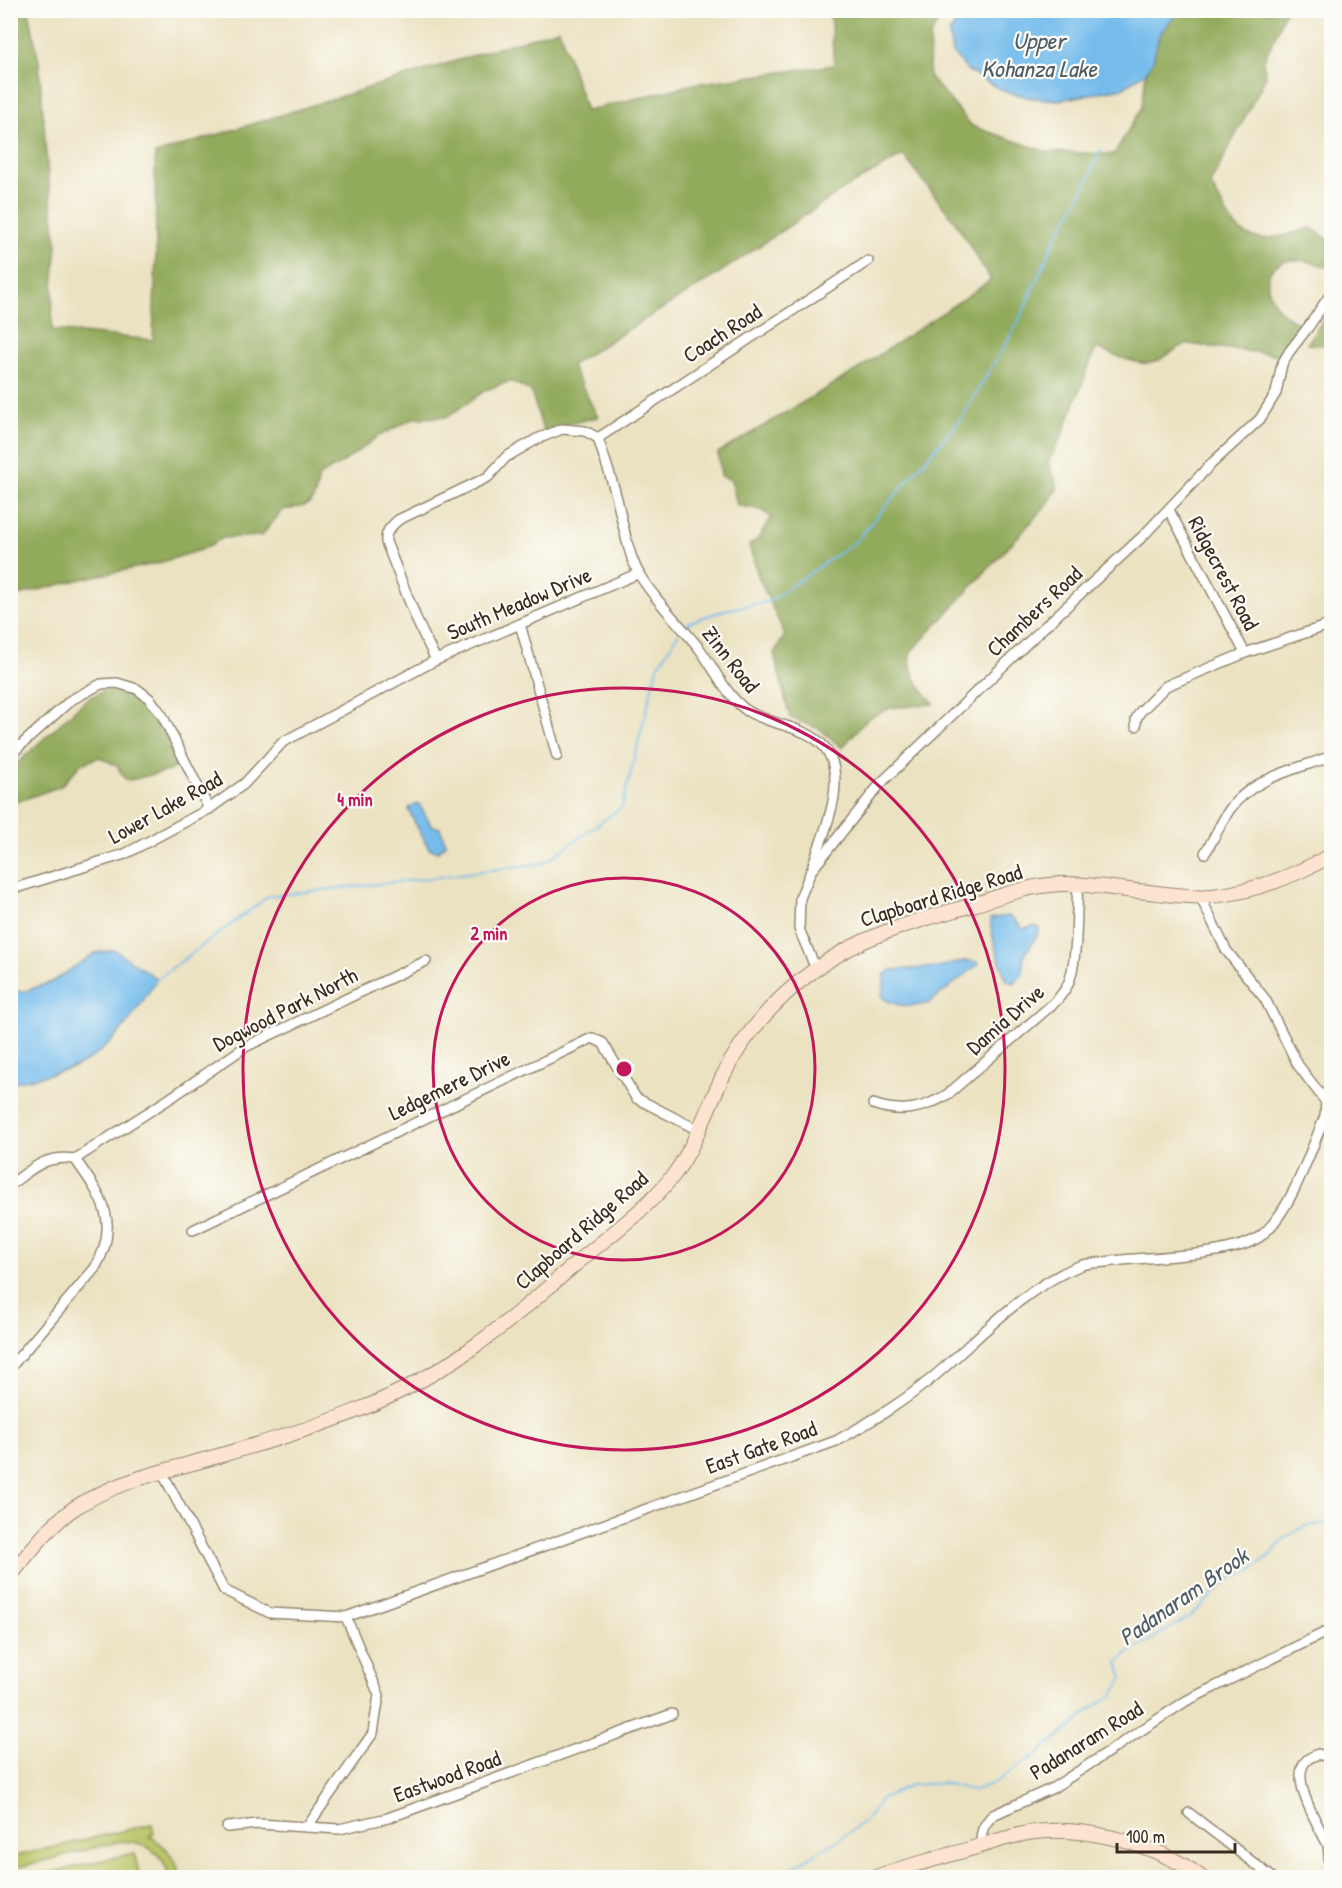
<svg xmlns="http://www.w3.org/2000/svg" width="1342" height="1888" font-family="'Patrick Hand',sans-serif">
  <rect width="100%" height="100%" fill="#fdfcf7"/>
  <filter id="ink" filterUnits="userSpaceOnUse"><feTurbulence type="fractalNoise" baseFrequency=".0167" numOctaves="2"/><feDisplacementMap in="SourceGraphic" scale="12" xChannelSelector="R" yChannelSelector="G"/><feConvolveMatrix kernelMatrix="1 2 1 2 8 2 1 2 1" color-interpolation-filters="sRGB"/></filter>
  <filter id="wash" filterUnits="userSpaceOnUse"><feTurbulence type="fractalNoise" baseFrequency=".008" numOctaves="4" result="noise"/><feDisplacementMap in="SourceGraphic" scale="24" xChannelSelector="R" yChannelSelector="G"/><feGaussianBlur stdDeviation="1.35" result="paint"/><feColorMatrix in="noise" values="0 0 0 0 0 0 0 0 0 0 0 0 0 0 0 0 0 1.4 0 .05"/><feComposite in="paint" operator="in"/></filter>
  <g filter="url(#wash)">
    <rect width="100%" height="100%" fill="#ebe2c1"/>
    <g fill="#b8c466" stroke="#7a7742" stroke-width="1.5">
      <path d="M 152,1824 L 154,1834 L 149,1836 C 166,1845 177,1858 180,1877 L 169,1877 C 164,1852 143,1839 117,1842 L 11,1869 L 11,1857 Z"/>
      <path d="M 134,1853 L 140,1877 L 32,1877 Z"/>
    </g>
    <g fill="#92aa5b" stroke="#666a3c" stroke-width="1.5">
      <path d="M 11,11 L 29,11 L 39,62 L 48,176 L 57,246 L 53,288 L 52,330 L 153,340 L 156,251 L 155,154 L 559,29 L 586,111 L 694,84 L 834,65 L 830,11 L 944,11 L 930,37 L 929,76 L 972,126 L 1047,152 L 1114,154 L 1142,107 L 1146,72 L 1153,61 L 1159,35 L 1178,11 L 1285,11 L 1278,30 L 1263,62 L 1266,77 L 1210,184 C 1217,194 1222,206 1228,216 C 1250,252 1279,236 1311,228 L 1331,241 L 1331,270 C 1325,265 1318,264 1310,262 C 1269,252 1254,283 1282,312 C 1287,317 1295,321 1301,325 L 1279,355 L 1187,344 C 1175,348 1167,357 1155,362 C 1141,368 1110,353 1096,348 L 1062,436 L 1048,462 L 1058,487 L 1048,504 L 910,653 C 910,678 919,685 934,704 L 890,708 L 867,719 L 842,748 L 820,729 L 790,718 L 774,653 L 785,635 L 759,578 L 749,545 L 758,539 L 771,517 L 761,510 L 737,505 L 731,480 L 721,476 L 718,453 L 849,375 L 991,280 L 956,223 L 903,155 L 844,189 L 713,277 L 571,365 L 598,417 L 543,430 L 531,391 L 510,381 L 486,390 L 447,417 L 414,418 L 377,437 L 345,461 L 319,476 C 314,506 313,505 283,510 L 261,536 L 223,538 L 201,550 L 155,564 L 86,578 L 11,597 Z"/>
      <path d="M 1331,308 L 1331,345 L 1307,344 Z"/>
      <path d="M 104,691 C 110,691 117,691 123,692 C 151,697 169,739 175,765 L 172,770 L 126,781 L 117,766 L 100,757 L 81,764 L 61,786 L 11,804 L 11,769 L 88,698 Z"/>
    </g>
    <g fill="#74bcec" stroke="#587385" stroke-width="1.5">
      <path d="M 962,10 L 1178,10 L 1178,11 L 1159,35 L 1153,61 L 1146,72 L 1122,88 L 1060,100 L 1032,98 L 1003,91 L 968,71 L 952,53 L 949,33 L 960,17 Z"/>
      <path d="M 419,804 L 431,825 L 440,828 L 446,844 L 438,851 L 429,849 L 409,811 L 410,807 Z"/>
      <path d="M 1008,916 L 1014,919 L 1023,929 L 1035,926 L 1040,928 C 1037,938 1031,945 1025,954 C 1019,965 1030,973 1013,983 L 1007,981 C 999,961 992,941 990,919 Z"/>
      <path d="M 115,950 L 157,979 C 136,1012 115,1047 79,1065 C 61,1073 30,1078 11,1083 L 11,990 L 22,992 L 52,982 L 95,953 Z"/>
      <path d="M 964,961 L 977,962 L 979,964 L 929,1003 C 915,1007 892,1007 882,997 L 885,974 L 892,970 L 939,967 Z"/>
    </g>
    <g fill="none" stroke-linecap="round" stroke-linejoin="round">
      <g stroke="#74bcec" stroke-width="2">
        <path d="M 687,625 L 690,622 L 725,610 L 770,601 L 856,541 L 963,416 L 1018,322 L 1056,237 L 1084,190 L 1101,149"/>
        <path d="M 156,980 L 269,896 L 423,879 L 544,863 L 622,807 L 657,668 L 678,634"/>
        <path d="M 775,1878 L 843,1837 L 866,1820 L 882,1798 L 911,1785 L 944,1783 L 974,1791 L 996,1782 L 1034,1756 L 1074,1725 L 1092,1708 L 1112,1696 L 1123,1678 L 1118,1662 L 1128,1653 L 1191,1616 L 1230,1578 L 1249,1572 L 1271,1554 L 1284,1539 L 1304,1526 L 1332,1523"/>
      </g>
    </g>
  </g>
  <g filter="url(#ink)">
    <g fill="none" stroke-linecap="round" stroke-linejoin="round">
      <g stroke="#938670" stroke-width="12">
        <g id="minor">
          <path d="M 598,438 C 604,458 612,479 617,499 C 623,523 627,551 639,574 C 655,601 680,624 699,648 C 714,668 726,695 746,710 C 771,727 814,725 829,754 C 846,788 823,833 813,865"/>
          <path d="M 598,438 L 868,261"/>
          <path d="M 1169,510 L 1245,653"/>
          <path d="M 520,624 L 557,756"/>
          <path d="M 436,660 L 418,623 L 386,542 C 385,531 391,527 398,520 L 488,477 L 506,457 L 537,439 L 562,429 L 585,431 L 598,438"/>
          <path d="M 1136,726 L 1136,719 L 1140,712 L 1166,686 L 1245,653 L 1332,624"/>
          <path d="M 10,755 L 71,700 L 101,684 L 117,683 L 137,689 L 150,699 L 162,715 L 209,809"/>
          <path d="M 1205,853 C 1214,839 1221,822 1230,809 C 1253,777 1298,769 1332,756"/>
          <path d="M 19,887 L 125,854 L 209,809 L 244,784 L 283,742 L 436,660 L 639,573"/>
          <path d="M 1200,896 L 1226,950 L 1265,999 L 1298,1065 L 1326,1102"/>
          <path d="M 816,969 L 799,929 L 800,898 L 811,871 L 881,783 L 1041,630 L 1143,536 L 1210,465 L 1260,419 L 1276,393 L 1282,364 L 1289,352 L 1309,326 L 1332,292"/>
          <path d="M 873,1104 C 901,1114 924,1109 948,1094 L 1054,1003 C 1061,996 1067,989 1070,979 C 1078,953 1076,913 1078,885"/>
          <path d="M 75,1159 L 169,1099 L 245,1047 L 426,961"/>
          <path d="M 10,1185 C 33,1168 45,1155 75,1159 C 102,1197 121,1223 95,1268 L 10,1368"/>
          <path d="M 193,1230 L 592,1038 L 603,1043 L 636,1098 L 698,1130"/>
          <path d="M 162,1472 L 224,1590 L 270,1613 L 346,1617 L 836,1441 C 874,1420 905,1401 938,1373 C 982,1335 1024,1288 1079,1266 C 1087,1263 1097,1263 1106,1262 C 1144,1256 1234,1258 1262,1235 C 1291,1211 1310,1152 1325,1116 L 1326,1102"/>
          <path d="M 1189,1813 L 1273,1878"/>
          <path d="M 227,1827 L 259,1824 L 339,1829 L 388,1818 L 672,1714"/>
          <path d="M 307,1827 L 373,1733 L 379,1695 L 346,1617"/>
          <path d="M 1328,1845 C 1319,1826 1289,1779 1306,1761 C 1308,1758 1314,1756 1318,1754 L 1332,1758"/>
          <path d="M 981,1846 C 980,1833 983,1825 993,1815 L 1053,1788 L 1186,1701 L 1332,1629"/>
          <path d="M 1331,1878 L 1328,1845 L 1332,1819"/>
        </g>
      </g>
      <g stroke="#938670" stroke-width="16">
        <g id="secondary">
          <path d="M 10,1576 C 30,1552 50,1524 76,1507 C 118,1480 170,1470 218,1456 C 314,1428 397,1404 479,1343 C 516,1317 549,1286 584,1257 C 614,1232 647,1208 672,1177 C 693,1151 707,1109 722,1078 C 750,1020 804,969 862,942 C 899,925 938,915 976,904 C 1003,895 1032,885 1061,884 C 1090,883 1119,890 1148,892 C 1169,894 1191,898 1212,896 C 1255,892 1294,876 1332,855"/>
          <path d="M 873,1878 C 899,1868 926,1862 952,1854 C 976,1848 999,1839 1023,1834 C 1079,1823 1157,1843 1202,1878"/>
        </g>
      </g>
      <use href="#minor" stroke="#fff" stroke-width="9"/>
      <use href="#secondary" stroke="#fde4d1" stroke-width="14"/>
    </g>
  </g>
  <g fill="none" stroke="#c2185b" stroke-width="3">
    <circle cx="624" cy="1069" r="191"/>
    <circle cx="624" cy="1069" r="381"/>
  </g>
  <g text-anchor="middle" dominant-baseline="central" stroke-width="4.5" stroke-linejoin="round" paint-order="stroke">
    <g font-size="22" fill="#3b2a1e" stroke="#fdfcf7">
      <text transform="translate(722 333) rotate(-33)">Coach Road</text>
      <text transform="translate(1224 573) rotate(62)">Ridgecrest Road</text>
      <text transform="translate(519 603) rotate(-23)">South Meadow Drive</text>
      <text transform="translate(1034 611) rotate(-43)">Chambers Road</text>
      <text transform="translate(731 659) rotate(52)">Zinn Road</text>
      <text transform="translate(165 807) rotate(-29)">Lower Lake Road</text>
      <text transform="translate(941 895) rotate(-17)">Clapboard Ridge Road</text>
      <text transform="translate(285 1009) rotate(-27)">Dogwood Park North</text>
      <text transform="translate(1005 1019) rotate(-41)">Damia Drive</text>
      <text transform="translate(449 1085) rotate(-26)">Ledgemere Drive</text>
      <text transform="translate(581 1230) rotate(-41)">Clapboard Ridge Road</text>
      <text transform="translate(761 1447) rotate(-20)">East Gate Road</text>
      <text transform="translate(1086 1740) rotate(-32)">Padanaram Road</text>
      <text transform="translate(447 1776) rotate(-20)">Eastwood Road</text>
    </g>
    <g font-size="24" font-style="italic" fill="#4f5d66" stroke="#fdfcf7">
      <text x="1039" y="40">Upper<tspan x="1039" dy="28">Kohanza Lake</tspan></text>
      <text transform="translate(1183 1596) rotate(-35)">Padanaram Brook</text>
    </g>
  </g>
  <circle cx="624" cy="1069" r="9" fill="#c2185b" stroke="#fdfcf7" stroke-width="3"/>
  <g font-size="18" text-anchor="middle" font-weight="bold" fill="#c2185b" stroke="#fdfcf7" stroke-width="4.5" stroke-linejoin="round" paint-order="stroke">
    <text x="355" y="806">4 min</text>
    <text x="489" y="940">2 min</text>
  </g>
  <rect width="1342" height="1888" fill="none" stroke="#fdfcf7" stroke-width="36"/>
  <path d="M1117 1843v9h118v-9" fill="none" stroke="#3b2a1e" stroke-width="3"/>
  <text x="1126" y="1843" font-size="18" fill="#3b2a1e" stroke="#fdfcf7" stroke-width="4.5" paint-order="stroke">100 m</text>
</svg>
